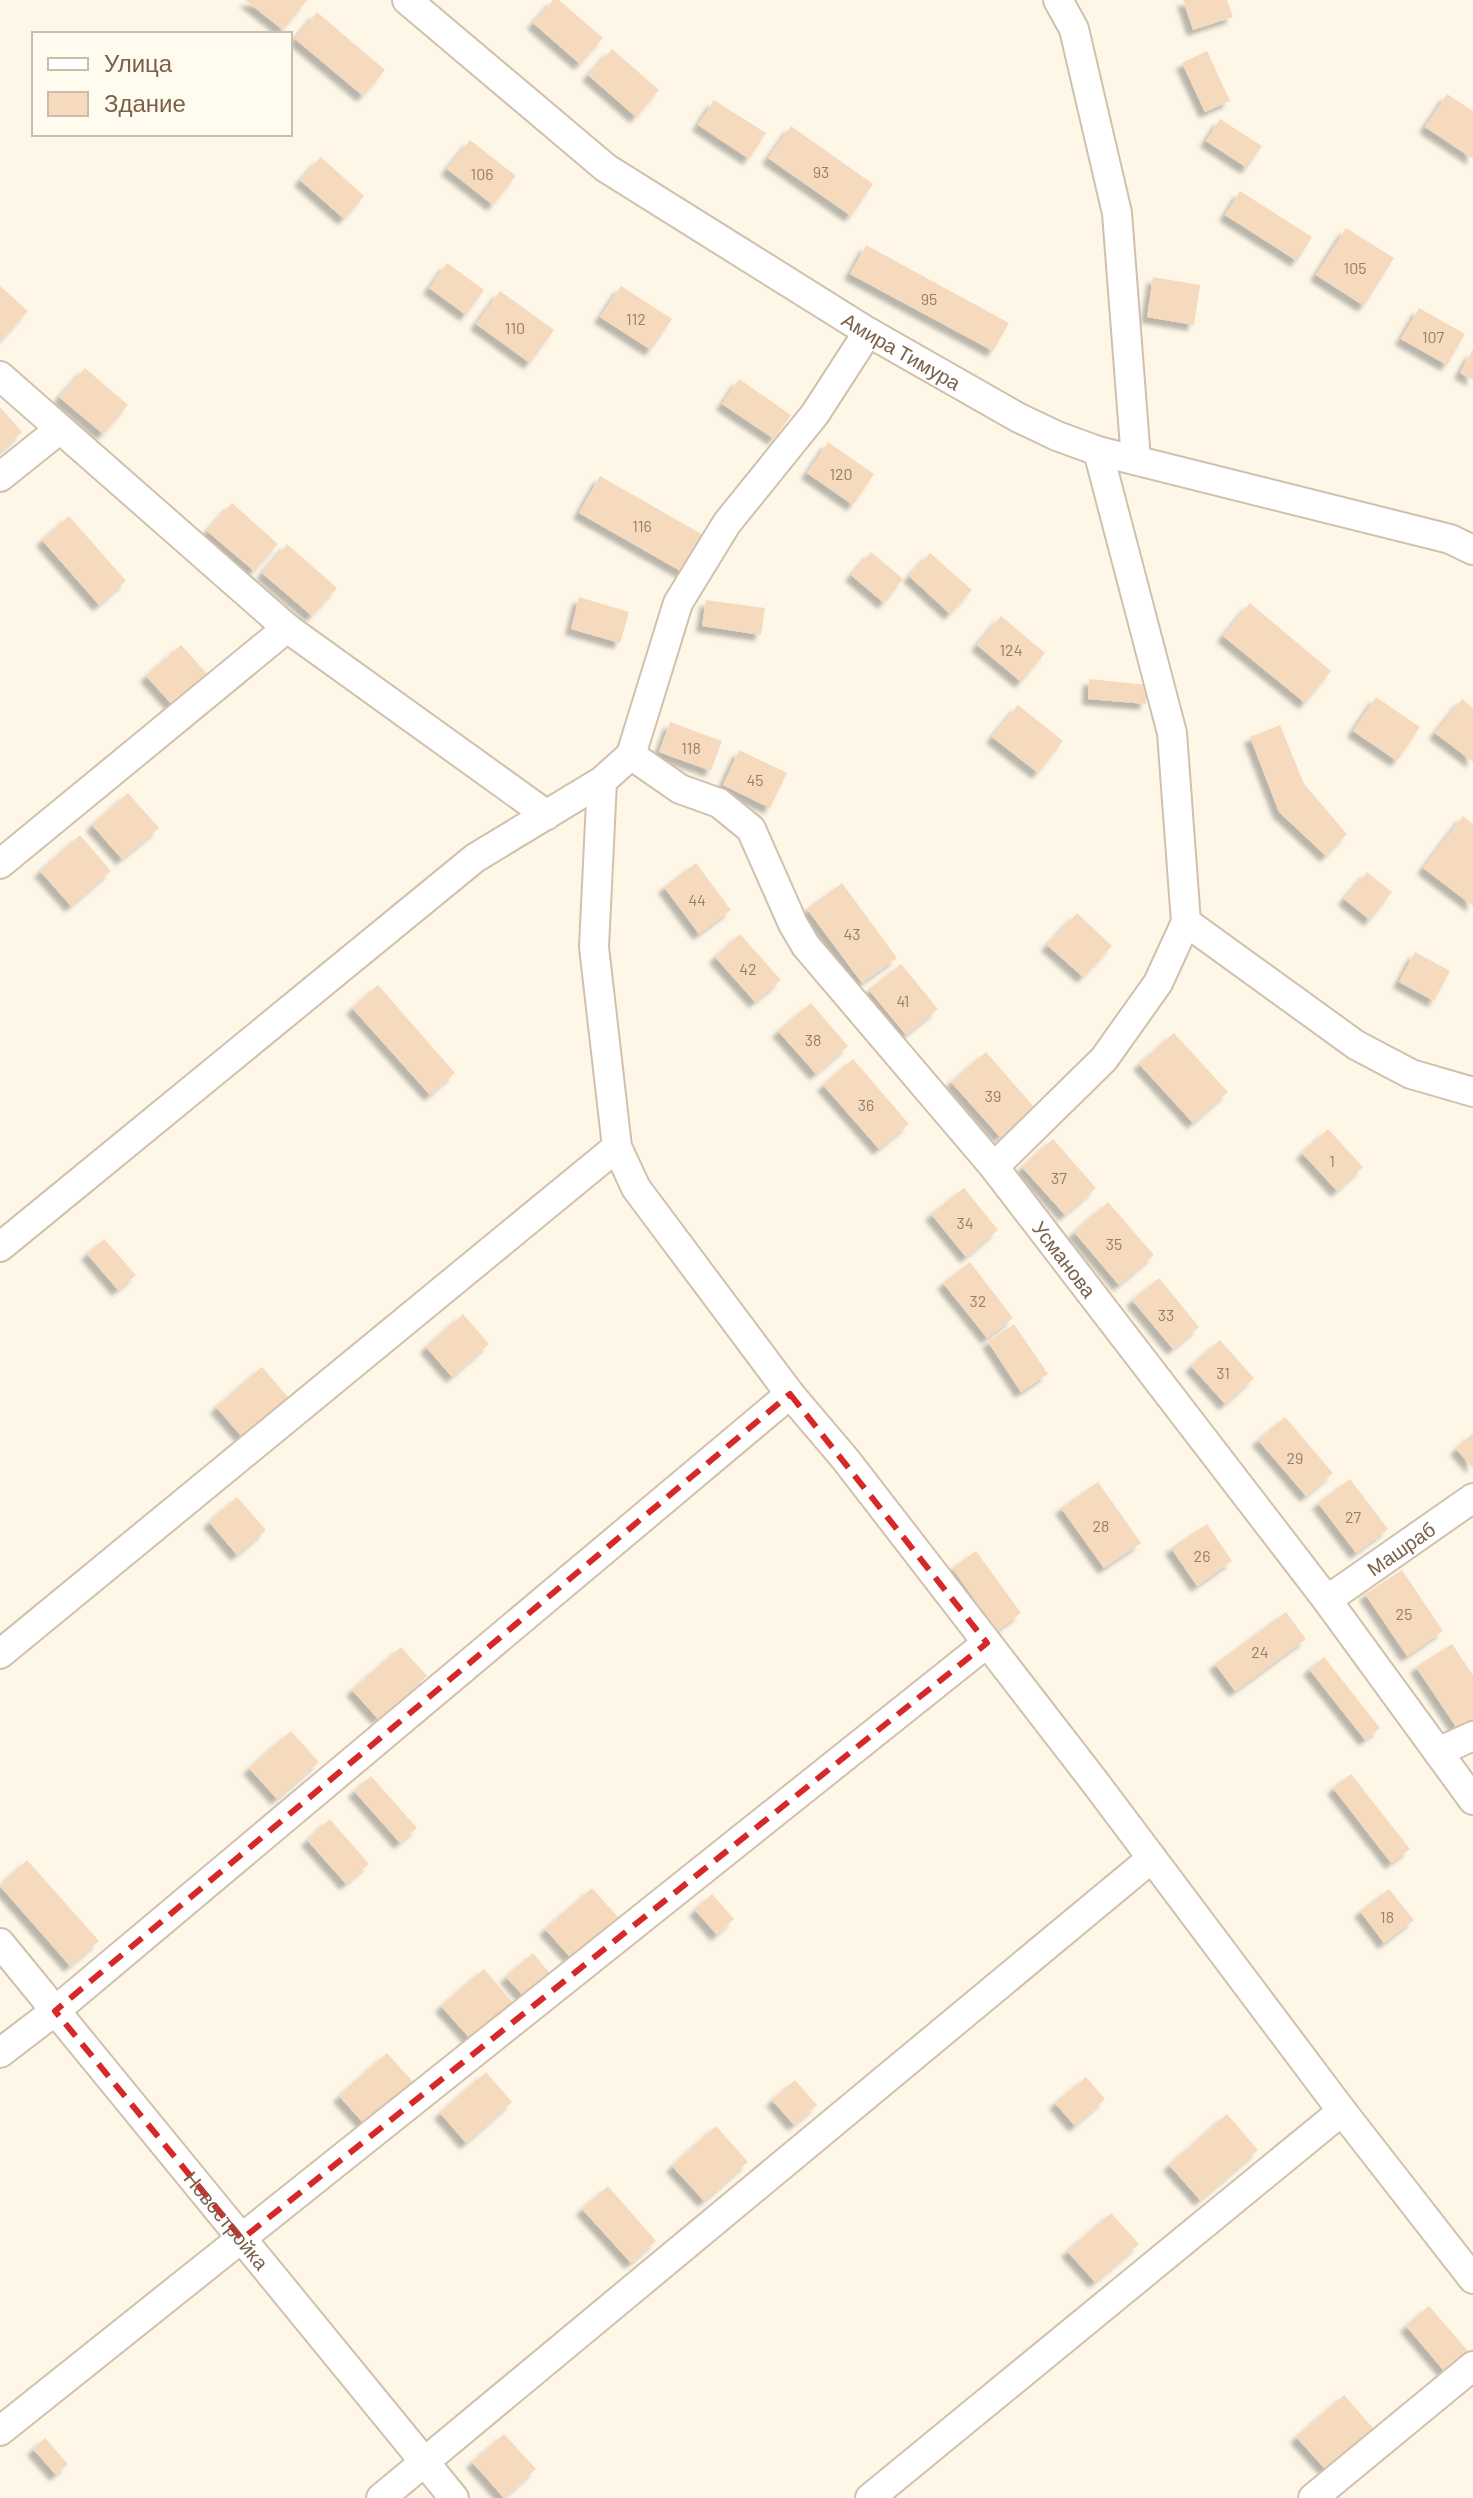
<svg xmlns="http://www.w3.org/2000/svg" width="1473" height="2498" font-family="Barlow,sans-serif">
  <defs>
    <filter id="shadow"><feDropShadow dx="-6" dy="6" stdDeviation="2" flood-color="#0004"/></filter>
  </defs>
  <rect width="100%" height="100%" fill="#fef7e8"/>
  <g fill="#f5dabe" filter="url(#shadow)">
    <path d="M 245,0 L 307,0 L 283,30 Z"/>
    <path d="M 553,0 L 559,0 L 603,38 L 580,64 L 533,23 Z"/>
    <path d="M 1183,0 L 1227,0 L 1233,17 L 1193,30 Z"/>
    <path d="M 317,12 L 385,70 L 363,96 L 295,39 Z"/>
    <path d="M 612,49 L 659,90 L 636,117 L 588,75 Z"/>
    <path d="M 1207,51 L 1230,101 L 1205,112 L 1182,63 Z"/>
    <path d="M 1447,94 L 1473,111 L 1473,159 L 1425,127 Z"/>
    <path d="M 714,100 L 766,133 L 749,159 L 698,125 Z"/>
    <path d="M 1220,119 L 1262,146 L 1247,168 L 1206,141 Z"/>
    <path d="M 791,126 L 873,184 L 851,216 L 768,158 Z"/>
    <path d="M 470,140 L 516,176 L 493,205 L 447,169 Z"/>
    <path d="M 321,157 L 364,196 L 344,219 L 300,180 Z"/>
    <path d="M 1240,191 L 1312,237 L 1297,261 L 1225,215 Z"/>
    <path d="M 1346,228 L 1394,258 L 1364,306 L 1316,275 Z"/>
    <path d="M 866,245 L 1009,323 L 993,351 L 850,274 Z"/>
    <path d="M 447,263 L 484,290 L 466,315 L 429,288 Z"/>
    <path d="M 1153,277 L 1200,285 L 1194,325 L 1147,317 Z"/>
    <path d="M 0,286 L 28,311 L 0,342 Z"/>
    <path d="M 621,286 L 672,319 L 651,350 L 600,317 Z"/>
    <path d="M 500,291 L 554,330 L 530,363 L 476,324 Z"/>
    <path d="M 1419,308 L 1465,334 L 1447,365 L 1401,339 Z"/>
    <path d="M 1473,349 L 1473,380 L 1460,373 Z"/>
    <path d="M 85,368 L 128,405 L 103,434 L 59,397 Z"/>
    <path d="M 739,379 L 791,415 L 774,439 L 722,404 Z"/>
    <path d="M 0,407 L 22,432 L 0,452 Z"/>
    <path d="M 828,442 L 874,474 L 853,505 L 807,473 Z"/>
    <path d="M 600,476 L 705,536 L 684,573 L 579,513 Z"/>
    <path d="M 232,503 L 278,544 L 254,571 L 207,531 Z"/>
    <path d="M 69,516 L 126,581 L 99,605 L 42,540 Z"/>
    <path d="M 287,544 L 337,588 L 312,616 L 262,573 Z"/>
    <path d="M 871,552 L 903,579 L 884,603 L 851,575 Z"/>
    <path d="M 930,553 L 972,590 L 950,614 L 909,576 Z"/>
    <path d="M 579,597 L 629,612 L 620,643 L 571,629 Z"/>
    <path d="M 706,600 L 765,608 L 761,635 L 702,626 Z"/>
    <path d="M 1250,603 L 1331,671 L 1305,703 L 1223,636 Z"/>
    <path d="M 1001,616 L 1045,653 L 1021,682 L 977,645 Z"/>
    <path d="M 181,645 L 210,677 L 175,708 L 146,676 Z"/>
    <path d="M 1089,679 L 1148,685 L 1146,704 L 1088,699 Z"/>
    <path d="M 1376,697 L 1420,727 L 1397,761 L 1353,731 Z"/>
    <path d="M 1462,699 L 1473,708 L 1473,762 L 1435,733 Z"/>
    <path d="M 1018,705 L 1063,741 L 1038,773 L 992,737 Z"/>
    <path d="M 670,722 L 722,741 L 711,771 L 659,752 Z"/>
    <path d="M 1280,725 L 1304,784 L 1347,834 L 1326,856 L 1279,812 L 1250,737 Z"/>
    <path d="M 739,750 L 787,773 L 770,808 L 723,785 Z"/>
    <path d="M 128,793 L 159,828 L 122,859 L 92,825 Z"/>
    <path d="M 1463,816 L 1473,824 L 1473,906 L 1423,868 Z"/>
    <path d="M 80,835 L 111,871 L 71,906 L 40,871 Z"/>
    <path d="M 696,863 L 731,910 L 699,934 L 664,887 Z"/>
    <path d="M 1367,872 L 1392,892 L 1370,920 L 1344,899 Z"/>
    <path d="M 842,883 L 897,958 L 862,983 L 807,909 Z"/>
    <path d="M 1077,913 L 1112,946 L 1083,977 L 1047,945 Z"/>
    <path d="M 740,934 L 781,980 L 755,1002 L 715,957 Z"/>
    <path d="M 1415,952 L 1450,971 L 1434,1001 L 1399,982 Z"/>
    <path d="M 901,964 L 938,1009 L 906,1035 L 869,990 Z"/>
    <path d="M 378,985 L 455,1073 L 430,1095 L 352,1008 Z"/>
    <path d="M 811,1003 L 848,1046 L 816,1074 L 778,1031 Z"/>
    <path d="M 1174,1033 L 1228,1092 L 1193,1123 L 1139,1064 Z"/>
    <path d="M 986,1052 L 1034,1107 L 1000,1137 L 951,1082 Z"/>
    <path d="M 853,1059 L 909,1124 L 879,1149 L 823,1085 Z"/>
    <path d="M 1328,1129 L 1363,1167 L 1337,1191 L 1302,1153 Z"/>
    <path d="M 1053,1139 L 1096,1188 L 1065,1215 L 1022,1167 Z"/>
    <path d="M 964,1188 L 998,1230 L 966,1257 L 931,1214 Z"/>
    <path d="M 1108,1202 L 1154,1255 L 1119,1285 L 1074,1232 Z"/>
    <path d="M 104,1239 L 136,1275 L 118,1290 L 87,1254 Z"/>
    <path d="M 970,1262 L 1013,1318 L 987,1338 L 943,1283 Z"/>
    <path d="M 1159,1278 L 1199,1327 L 1173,1349 L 1132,1300 Z"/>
    <path d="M 463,1314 L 489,1344 L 452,1377 L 426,1347 Z"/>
    <path d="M 1014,1324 L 1048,1374 L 1021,1392 L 988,1342 Z"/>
    <path d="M 1220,1340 L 1254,1378 L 1225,1404 L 1191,1366 Z"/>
    <path d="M 262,1367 L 288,1397 L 242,1437 L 216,1407 Z"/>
    <path d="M 1285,1417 L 1333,1473 L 1306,1496 L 1258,1440 Z"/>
    <path d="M 1473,1433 L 1473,1468 L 1456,1449 Z"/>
    <path d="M 1350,1479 L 1388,1529 L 1356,1553 L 1318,1503 Z"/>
    <path d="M 1098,1482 L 1141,1543 L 1104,1568 L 1061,1508 Z"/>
    <path d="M 237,1497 L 266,1530 L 237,1555 L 209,1522 Z"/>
    <path d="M 1207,1524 L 1232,1561 L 1197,1586 L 1171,1548 Z"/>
    <path d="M 976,1551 L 1021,1613 L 997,1631 L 952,1568 Z"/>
    <path d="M 1402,1570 L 1443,1631 L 1407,1656 L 1365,1594 Z"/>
    <path d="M 1286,1612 L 1306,1639 L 1235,1691 L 1215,1664 Z"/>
    <path d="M 1452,1644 L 1473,1675 L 1473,1720 L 1458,1730 L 1416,1667 Z"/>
    <path d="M 401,1647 L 427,1676 L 378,1719 L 352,1690 Z"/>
    <path d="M 1324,1657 L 1380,1728 L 1365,1740 L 1309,1669 Z"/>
    <path d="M 291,1731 L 319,1762 L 277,1799 L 249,1768 Z"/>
    <path d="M 1351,1774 L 1410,1849 L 1391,1863 L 1333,1788 Z"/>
    <path d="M 371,1776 L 417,1828 L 400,1843 L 354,1791 Z"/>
    <path d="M 330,1819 L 369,1864 L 346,1884 L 307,1840 Z"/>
    <path d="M 27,1860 L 99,1941 L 70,1966 L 0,1886 Z"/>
    <path d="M 592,1888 L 618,1917 L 571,1958 L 545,1929 Z"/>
    <path d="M 1389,1889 L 1414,1920 L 1384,1943 L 1360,1911 Z"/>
    <path d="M 712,1894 L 734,1919 L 717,1935 L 695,1910 Z"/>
    <path d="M 533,1953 L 552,1976 L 526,1999 L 506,1977 Z"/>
    <path d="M 484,1969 L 514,2004 L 472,2041 L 441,2006 Z"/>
    <path d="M 387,2053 L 414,2083 L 366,2126 L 339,2096 Z"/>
    <path d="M 486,2072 L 512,2102 L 466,2143 L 440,2113 Z"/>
    <path d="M 1086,2077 L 1105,2099 L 1075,2126 L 1055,2103 Z"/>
    <path d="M 795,2080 L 817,2105 L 794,2125 L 772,2100 Z"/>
    <path d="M 1227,2114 L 1258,2150 L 1200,2200 L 1169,2165 Z"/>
    <path d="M 716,2126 L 748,2162 L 704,2201 L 672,2166 Z"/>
    <path d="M 608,2186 L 656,2241 L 631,2263 L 582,2209 Z"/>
    <path d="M 1111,2213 L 1139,2244 L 1095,2282 L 1067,2251 Z"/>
    <path d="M 1429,2306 L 1468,2351 L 1445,2372 L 1406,2326 Z"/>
    <path d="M 1344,2395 L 1373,2428 L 1326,2470 L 1296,2437 Z"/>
    <path d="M 504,2434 L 536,2469 L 504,2498 L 472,2462 Z"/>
    <path d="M 45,2438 L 68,2464 L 56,2475 L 33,2449 Z"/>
  </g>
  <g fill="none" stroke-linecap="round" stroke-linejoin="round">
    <g stroke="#d1c0ac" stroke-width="32">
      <g id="minor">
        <path id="s1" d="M 407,0 L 606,168 L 868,332 L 1019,418 L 1057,436 L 1098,451 L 1450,539 L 1473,550"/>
        <path d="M 1058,0 L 1074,29 L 1117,213 L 1136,460"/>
        <path d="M 0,376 L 287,628 L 547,815"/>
        <path d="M 0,477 L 60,429"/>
        <path id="s2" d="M 631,755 L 680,789 L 719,803 L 751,829 L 793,924 L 806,946 L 994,1167 L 1327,1600 L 1473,1800"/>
        <path d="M 602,781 L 594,947 L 617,1147 L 636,1188 L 790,1394 L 846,1460 L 1094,1781 L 1342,2111 L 1473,2279"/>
        <path d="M 0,864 L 287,628"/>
        <path d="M 1186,922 L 1356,1045 L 1411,1074 L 1473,1092"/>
        <path d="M 994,1167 L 1104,1059 L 1158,983 L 1186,922 L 1172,733 L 1098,451"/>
        <path d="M 0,1247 L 475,858 L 602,781 L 631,755 L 678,603 L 727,523 L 815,414 L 868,332"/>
        <path id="s3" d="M 1327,1600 L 1473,1498"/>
        <path d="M 0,1654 L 617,1147"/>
        <path d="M 1438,1752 L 1473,1736"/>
        <path id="s4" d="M 0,1943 L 454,2498"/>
        <path d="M 0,2053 L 55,2011 L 790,1394"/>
        <path d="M 0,2431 L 987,1643"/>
        <path d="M 381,2498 L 1152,1858"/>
        <path d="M 870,2498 L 1342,2111"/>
        <path d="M 1313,2498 L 1473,2366"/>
      </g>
    </g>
    <use href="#minor" stroke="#fff" stroke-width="28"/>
  </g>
  <path fill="none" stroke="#d62828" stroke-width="6" stroke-dasharray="16 10" stroke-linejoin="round" d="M 790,1394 L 987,1643 L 242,2239 L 55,2011 Z"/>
  <g text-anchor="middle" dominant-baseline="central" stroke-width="7" stroke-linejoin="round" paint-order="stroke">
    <g font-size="16" fill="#997e67">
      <text x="821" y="171">93</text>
      <text x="482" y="173">106</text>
      <text x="1355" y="267">105</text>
      <text x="929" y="298">95</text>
      <text x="636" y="318">112</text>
      <text x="515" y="327">110</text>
      <text x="1433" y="336">107</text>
      <text x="841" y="473">120</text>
      <text x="642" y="525">116</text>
      <text x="1011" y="649">124</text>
      <text x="691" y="747">118</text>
      <text x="755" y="779">45</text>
      <text x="697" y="899">44</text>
      <text x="852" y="933">43</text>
      <text x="748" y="968">42</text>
      <text x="903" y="1000">41</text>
      <text x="813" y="1039">38</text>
      <text x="993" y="1095">39</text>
      <text x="866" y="1104">36</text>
      <text x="1332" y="1160">1</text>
      <text x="1059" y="1177">37</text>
      <text x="965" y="1222">34</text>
      <text x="1114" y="1243">35</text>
      <text x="978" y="1300">32</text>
      <text x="1166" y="1314">33</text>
      <text x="1223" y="1372">31</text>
      <text x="1295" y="1457">29</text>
      <text x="1353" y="1516">27</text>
      <text x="1101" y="1525">28</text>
      <text x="1202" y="1555">26</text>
      <text x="1404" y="1613">25</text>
      <text x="1260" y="1651">24</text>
      <text x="1387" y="1916">18</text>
    </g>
    <g font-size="20" fill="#7a604a" stroke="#fffbef">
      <text stroke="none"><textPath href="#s1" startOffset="608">Амира Тимура</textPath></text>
      <text stroke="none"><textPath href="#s2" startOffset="678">Усманова</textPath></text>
      <text stroke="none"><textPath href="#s3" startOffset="90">Машраб</textPath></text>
      <text stroke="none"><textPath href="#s4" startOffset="358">Новостройка</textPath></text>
    </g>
  </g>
  <rect x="32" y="32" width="260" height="104" fill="#fffbef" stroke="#cabdad" stroke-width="2"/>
  <rect x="48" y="58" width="40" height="12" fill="#ffffff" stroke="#cabdad" stroke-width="2"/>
  <text x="104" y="72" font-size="24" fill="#7a604a">Улица</text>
  <rect x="48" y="92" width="40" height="24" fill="#f5dabe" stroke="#cabdad" stroke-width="2"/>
  <text x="104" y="112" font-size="24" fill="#7a604a">Здание</text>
</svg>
